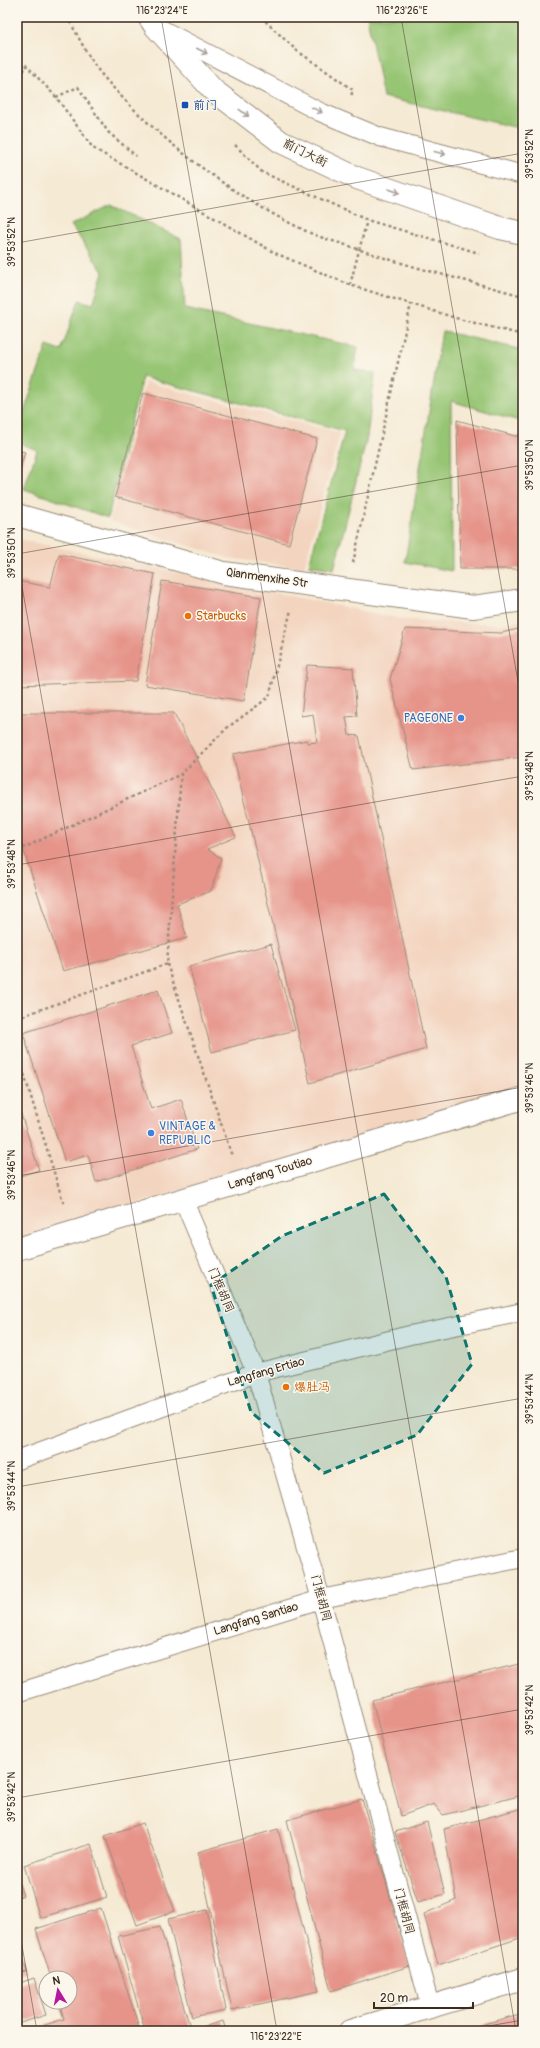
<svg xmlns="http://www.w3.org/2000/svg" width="540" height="2048" font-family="Pangolin,'LXGW WenKai TC',sans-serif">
  <rect width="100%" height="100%" fill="#fbf7ec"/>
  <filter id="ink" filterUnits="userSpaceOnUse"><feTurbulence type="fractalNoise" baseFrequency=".025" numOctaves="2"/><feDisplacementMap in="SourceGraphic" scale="8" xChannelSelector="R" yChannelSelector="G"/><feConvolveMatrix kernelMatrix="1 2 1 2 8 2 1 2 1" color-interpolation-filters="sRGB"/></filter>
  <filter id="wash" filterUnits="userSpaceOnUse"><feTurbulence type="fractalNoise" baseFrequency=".012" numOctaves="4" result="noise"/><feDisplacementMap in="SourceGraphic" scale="16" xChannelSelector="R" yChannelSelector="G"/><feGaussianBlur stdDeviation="0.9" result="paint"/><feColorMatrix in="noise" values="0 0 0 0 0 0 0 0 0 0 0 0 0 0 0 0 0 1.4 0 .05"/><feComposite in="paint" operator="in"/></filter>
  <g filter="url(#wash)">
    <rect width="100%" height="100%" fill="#f5ead4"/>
    <g fill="#f3d4bf">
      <path d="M 145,382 L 340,433 L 304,568 L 228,558 L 110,521 Z"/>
      <path d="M 17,539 L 406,620 L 502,624 L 523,620 L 523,1090 L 17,1239 Z"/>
    </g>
    <g fill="#96c573" stroke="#687848">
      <path d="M 367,17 L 523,17 L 523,129 L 383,97 Z"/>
      <path d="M 111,205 L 181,239 L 185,309 L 358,347 L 354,370 L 375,373 L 367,437 L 334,569 L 309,565 L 345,431 L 142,377 L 108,518 L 24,489 L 37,450 L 17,442 L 17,432 L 47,346 L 61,351 L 79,300 L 93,304 L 103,272 L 71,225 Z"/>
      <path d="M 442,331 L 523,350 L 523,422 L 451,401 L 452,571 L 405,562 Z"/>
    </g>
    <g id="blocks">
      <g fill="#e6948a">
        <path d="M 143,393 L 317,439 L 289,544 L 115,497 Z"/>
        <path d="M 457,420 L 515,436 L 523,436 L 523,569 L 460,569 Z"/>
        <path d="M 17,450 L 25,452 L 17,478 Z"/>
        <path d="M 59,554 L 155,574 L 136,681 L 17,685 L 17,581 L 50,587 Z"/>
        <path d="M 162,581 L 261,597 L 244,701 L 145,685 Z"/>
        <path d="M 523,628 L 523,757 L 413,770 L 390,679 L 405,629 L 501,633 Z"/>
        <path d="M 307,665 L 353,668 L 357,716 L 346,717 L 349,735 L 359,736 L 426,1049 L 310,1083 L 233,754 L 307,740 L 307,743 L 317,742 L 313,714 L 301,716 Z"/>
        <path d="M 17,713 L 174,713 L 236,837 L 207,849 L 221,858 L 211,891 L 177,904 L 187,938 L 63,971 L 17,830 Z"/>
        <path d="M 271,944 L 295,1030 L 212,1052 L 189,966 Z"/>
        <path d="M 158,990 L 172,1033 L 131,1046 L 151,1109 L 181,1099 L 197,1149 L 96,1182 L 88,1155 L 65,1162 L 23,1033 Z"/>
        <path d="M 17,1102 L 39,1170 L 17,1177 Z"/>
        <path d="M 523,1663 L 523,1795 L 443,1815 L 434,1804 L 401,1816 L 372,1700 Z"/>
        <path d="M 362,1799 L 410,1966 L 331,1991 L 287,1820 Z"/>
        <path d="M 523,1808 L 523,1937 L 438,1965 L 424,1914 L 456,1900 L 444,1829 Z"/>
        <path d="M 427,1822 L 445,1894 L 418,1902 L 395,1832 Z"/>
        <path d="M 143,1823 L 175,1911 L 137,1925 L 105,1836 Z"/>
        <path d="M 278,1829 L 319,1991 L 232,2010 L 198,1852 Z"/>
        <path d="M 91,1844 L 107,1897 L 40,1918 L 24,1865 Z"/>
        <path d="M 17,1877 L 23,1896 L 17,1897 Z"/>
        <path d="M 101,1908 L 140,2031 L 26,2031 L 64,2019 L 59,2002 L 70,2002 L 70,1978 L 51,1978 L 36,1929 Z"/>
        <path d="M 207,1910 L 226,2010 L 192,2017 L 168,1919 Z"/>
        <path d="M 160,1927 L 190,2027 L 174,2031 L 145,2031 L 118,1936 Z"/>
        <path d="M 17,1940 L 27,1972 L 17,1974 Z"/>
        <path d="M 34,1978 L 46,2015 L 17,2024 L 17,1984 Z"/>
        <path d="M 523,2013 L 523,2031 L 475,2031 L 484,2024 Z"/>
        <path d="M 223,2021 L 226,2031 L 190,2031 Z"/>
      </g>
    </g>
  </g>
  <g filter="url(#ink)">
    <use href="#blocks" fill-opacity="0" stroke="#988a79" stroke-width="1"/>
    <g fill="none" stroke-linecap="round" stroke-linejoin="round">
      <g stroke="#988a79" stroke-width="20">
        <g id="service">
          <path d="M 161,29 L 320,112 L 380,137 L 523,175"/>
          <path d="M 183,1199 L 256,1373 L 321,1599 L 430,2006"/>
          <path d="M 17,1460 L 256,1373 L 410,1335 L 523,1312"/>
          <path d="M 17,1693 L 321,1599 L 523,1558"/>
        </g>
      </g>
      <g stroke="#988a79" stroke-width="24">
        <g id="pedestrian">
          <path d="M 17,515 L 224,573 L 473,607 L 523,600"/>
          <path d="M 350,2031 L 523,1979"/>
        </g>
      </g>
      <g stroke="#988a79" stroke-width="24">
        <path id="minor" d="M 17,1249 L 523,1098"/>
      </g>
      <g stroke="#988a79" stroke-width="24">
        <path id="secondary" d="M 149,17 L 155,26 L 213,90 L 281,142 L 357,178 L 500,228 L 523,233"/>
      </g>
      <g stroke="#988a79" stroke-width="2.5" stroke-dasharray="3 3" stroke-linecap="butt">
        <path d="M 67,17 C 78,35 89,60 103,76 C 156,138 232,196 306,231 C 320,238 337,242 352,247 C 408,267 465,280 523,296"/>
        <path d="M 261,17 L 296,50 L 353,90 L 351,96"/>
        <path d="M 17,88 L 26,65 L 56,97 L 93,148 L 275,253 L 350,285 L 459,319 L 523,335"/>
        <path d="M 56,97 L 78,87 L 108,132 L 136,156"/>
        <path d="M 235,145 L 262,172 L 367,220 L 479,253"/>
        <path d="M 350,285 L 367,220"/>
        <path d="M 353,563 L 411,304"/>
        <path d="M 17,851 L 181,774"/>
        <path d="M 167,964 L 232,1156"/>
        <path d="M 17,1018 L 167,964 L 181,774 L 227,728 L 269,697 L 291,610"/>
        <path d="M 17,1051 L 64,1205"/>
      </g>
      <use href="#service" stroke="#fff" stroke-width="18"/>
      <use href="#pedestrian" stroke="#fff" stroke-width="22"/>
      <use href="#minor" stroke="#fff" stroke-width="22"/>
      <use href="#secondary" stroke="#fff" stroke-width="22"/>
    </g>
    <defs><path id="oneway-shaft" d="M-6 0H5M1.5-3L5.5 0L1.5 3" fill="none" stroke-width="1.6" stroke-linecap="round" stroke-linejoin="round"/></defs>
    <g stroke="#a79f9a">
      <use href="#oneway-shaft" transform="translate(202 51) rotate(27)"/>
      <use href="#oneway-shaft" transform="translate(317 110) rotate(26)"/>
      <use href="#oneway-shaft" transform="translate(244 113) rotate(37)"/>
      <use href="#oneway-shaft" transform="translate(440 153) rotate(15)"/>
      <use href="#oneway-shaft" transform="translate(394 191) rotate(19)"/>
    </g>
  </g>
  <path fill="#0f766e" fill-opacity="0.2" stroke="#0f766e" stroke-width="3" stroke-dasharray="8 5" stroke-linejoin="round" d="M 384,1194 L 446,1277 L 472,1364 L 417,1435 L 324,1473 L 251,1412 L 211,1285 L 282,1236 Z"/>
  <path fill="none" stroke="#3b2a1e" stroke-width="1" stroke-opacity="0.45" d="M 161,17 L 516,2031M 401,17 L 523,710M 17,243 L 523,153M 17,554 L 523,465M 17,558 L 277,2031M 17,865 L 523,776M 17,1176 L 523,1087M 17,1487 L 523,1398M 17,1798 L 523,1709M 17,1917 L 37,2031M 460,2031 L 523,2020"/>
  <rect fill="#1a4fb4" stroke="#fbf7ec" stroke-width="1.5" x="181" y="101" width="8" height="8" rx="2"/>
  <g fill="#e8710a" stroke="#fbf7ec" stroke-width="1.5">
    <circle cx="188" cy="616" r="4"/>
    <circle cx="286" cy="1387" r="4"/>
  </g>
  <g fill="#3f7fe0" stroke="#fbf7ec" stroke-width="1.5">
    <circle cx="461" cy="718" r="4"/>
    <circle cx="151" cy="1133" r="4"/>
  </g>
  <g text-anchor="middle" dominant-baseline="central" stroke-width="3" stroke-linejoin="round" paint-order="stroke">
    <g font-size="12" fill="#164399" stroke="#fbf7ec" text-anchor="start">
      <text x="193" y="105">前门</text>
    </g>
    <g font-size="12" fill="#3b2a1e" stroke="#fbf7ec">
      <text transform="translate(305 153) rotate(26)">前门大街</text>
      <text transform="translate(267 578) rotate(8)">Qianmenxihe Str</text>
      <text transform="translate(270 1173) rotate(-17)">Langfang Toutiao</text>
      <text transform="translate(221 1290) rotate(67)">门框胡同</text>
      <text transform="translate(266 1372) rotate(-16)">Langfang Ertiao</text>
      <text transform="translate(321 1598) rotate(75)">门框胡同</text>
      <text transform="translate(256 1619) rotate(-17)">Langfang Santiao</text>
      <text transform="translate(404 1911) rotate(75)">门框胡同</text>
    </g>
    <g font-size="12" fill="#c56008" stroke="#fbf7ec" text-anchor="start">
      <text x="196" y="616">Starbucks</text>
      <text x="294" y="1387">爆肚冯</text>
    </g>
    <g font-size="12" fill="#366cbe" stroke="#fbf7ec" text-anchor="end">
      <text x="453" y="718">PAGEONE</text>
      <text x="159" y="1126" text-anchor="start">VINTAGE &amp;<tspan x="159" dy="14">REPUBLIC</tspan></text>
    </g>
  </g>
  <rect width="540" height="2048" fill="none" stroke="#fbf7ec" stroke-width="44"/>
  <g transform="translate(58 1990) rotate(350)"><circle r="19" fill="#fbf7ec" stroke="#aea59a"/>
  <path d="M0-3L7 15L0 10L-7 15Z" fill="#b5179e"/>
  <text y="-6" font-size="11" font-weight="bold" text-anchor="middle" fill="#3b2a1e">N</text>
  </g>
  <path d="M374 2002v6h99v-6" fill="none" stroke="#3b2a1e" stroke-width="2"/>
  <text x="380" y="2002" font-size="12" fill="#3b2a1e" stroke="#fbf7ec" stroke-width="3" paint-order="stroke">20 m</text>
  <rect x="22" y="22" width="496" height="2004" fill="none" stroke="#3b2a1e" stroke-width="1.5"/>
  <g font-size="10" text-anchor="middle" fill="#3b2a1e">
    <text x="162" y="14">116°23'24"E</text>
    <text x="402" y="14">116°23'26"E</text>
    <text transform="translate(529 154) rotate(-90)" y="4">39°53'52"N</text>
    <text transform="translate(11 242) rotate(-90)" y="4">39°53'52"N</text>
    <text transform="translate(529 465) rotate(-90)" y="4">39°53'50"N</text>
    <text transform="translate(11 553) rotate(-90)" y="4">39°53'50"N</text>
    <text transform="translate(529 776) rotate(-90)" y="4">39°53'48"N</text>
    <text transform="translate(11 864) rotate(-90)" y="4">39°53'48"N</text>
    <text transform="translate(529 1088) rotate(-90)" y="4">39°53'46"N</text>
    <text transform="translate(11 1175) rotate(-90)" y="4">39°53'46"N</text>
    <text transform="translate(529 1399) rotate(-90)" y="4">39°53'44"N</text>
    <text transform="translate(11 1486) rotate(-90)" y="4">39°53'44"N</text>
    <text transform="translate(529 1710) rotate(-90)" y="4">39°53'42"N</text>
    <text transform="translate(11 1797) rotate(-90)" y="4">39°53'42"N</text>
    <text x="276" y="2040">116°23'22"E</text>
  </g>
</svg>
